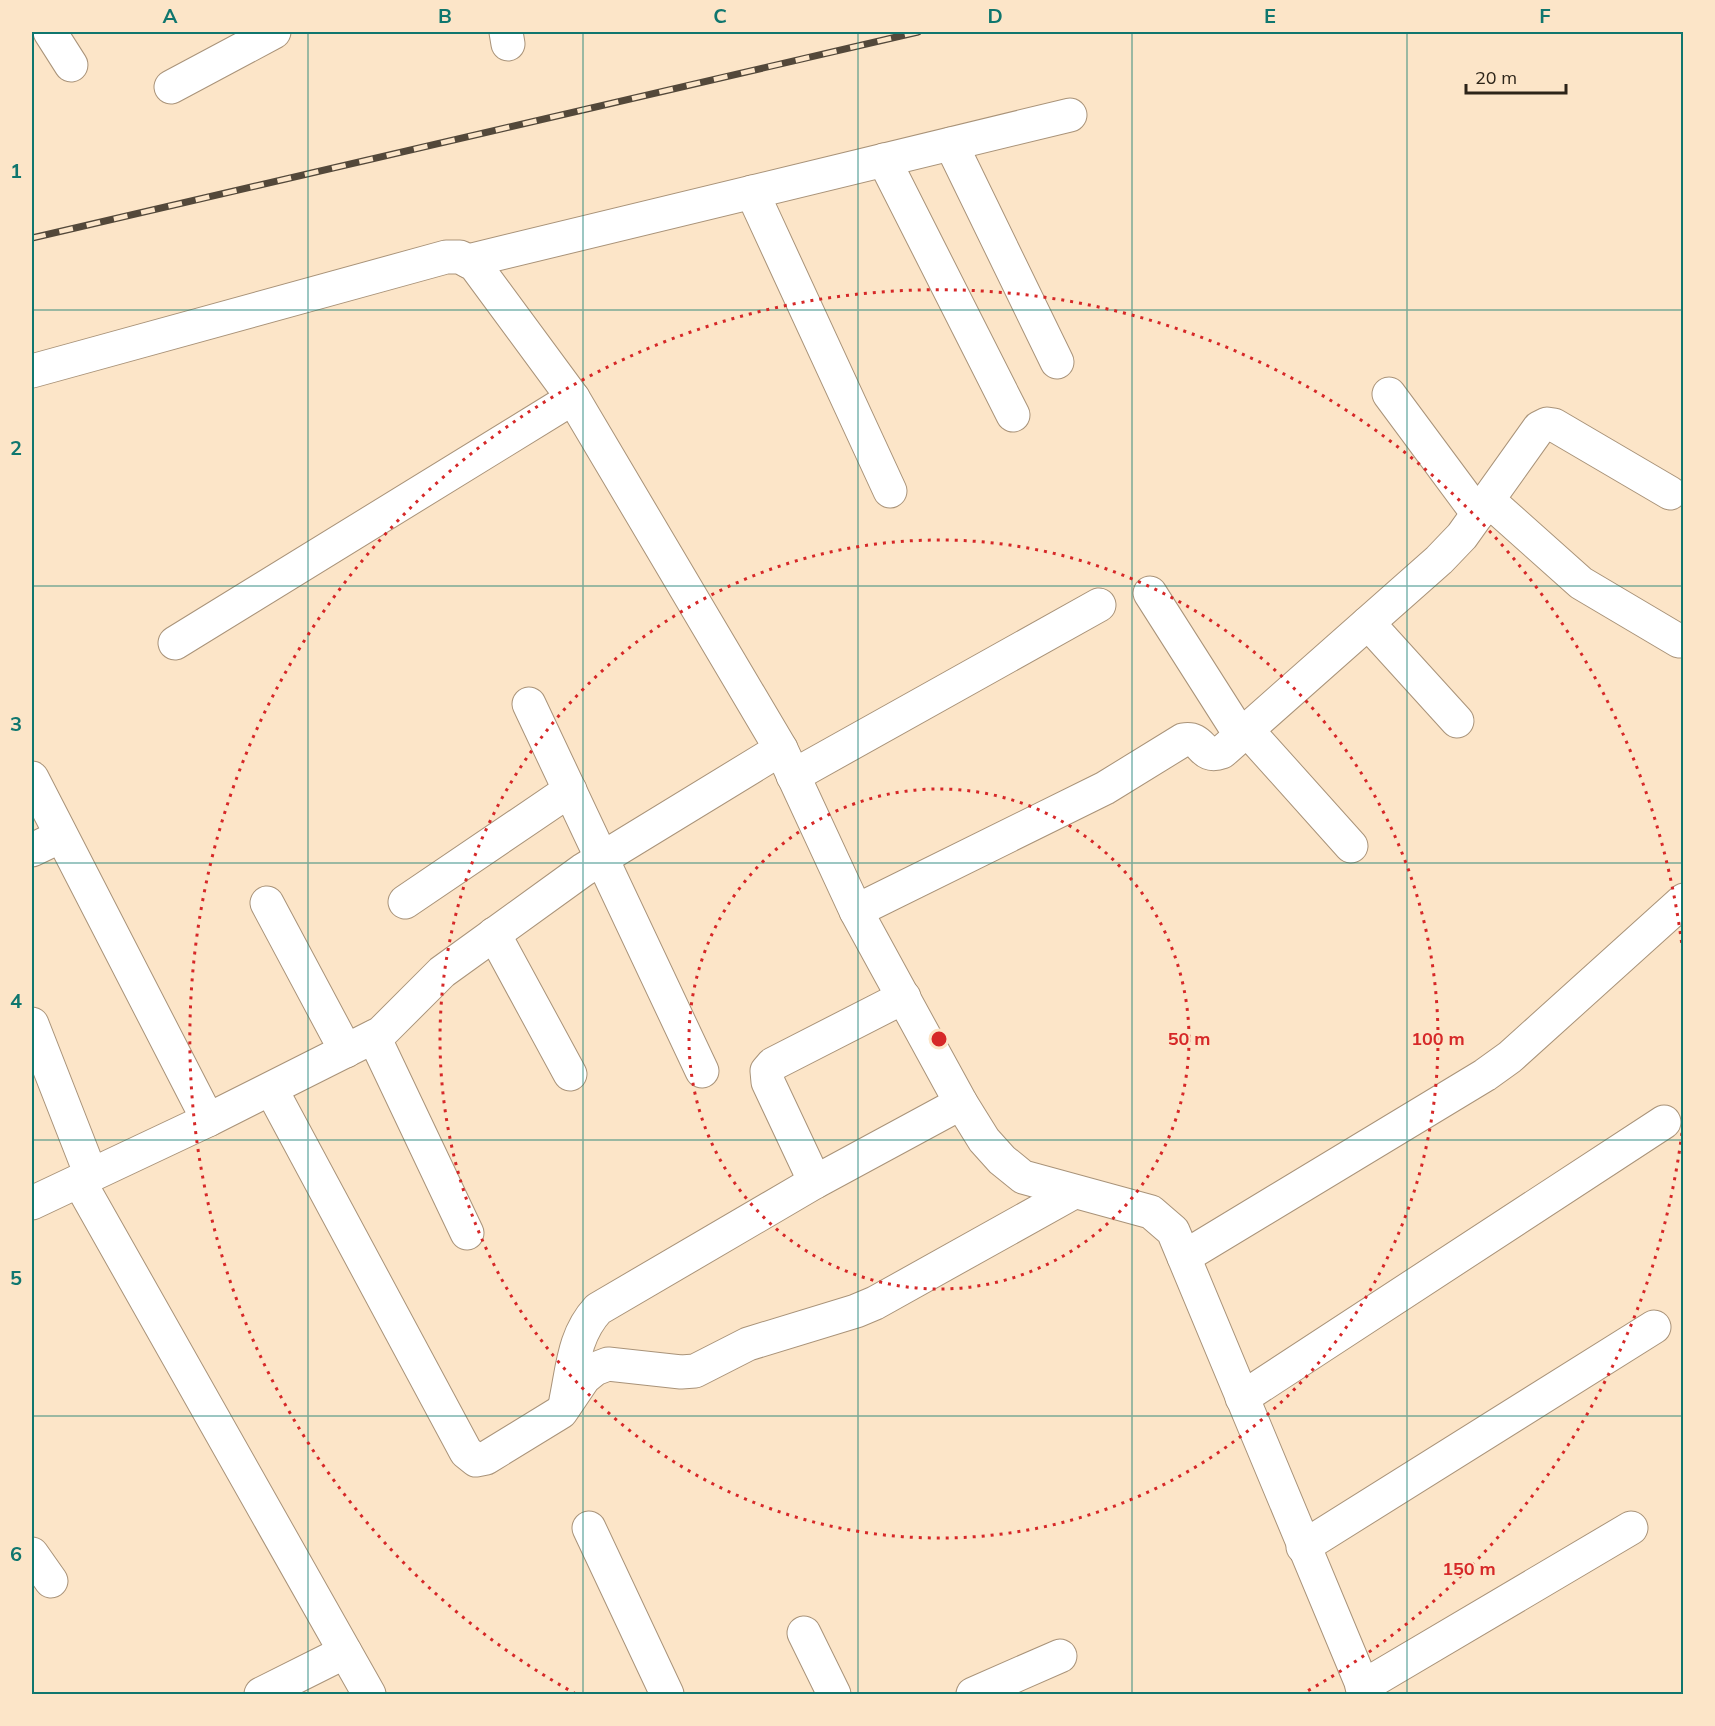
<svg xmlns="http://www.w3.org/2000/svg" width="1715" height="1726" font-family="Mulish,sans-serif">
  <rect width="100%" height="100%" fill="#fce5c8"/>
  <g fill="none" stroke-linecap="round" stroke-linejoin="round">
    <g stroke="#a99379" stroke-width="35">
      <g id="minor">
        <path d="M 50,32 L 71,65"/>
        <path d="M 506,32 L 508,44"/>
        <path d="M 171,87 L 274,32"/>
        <path d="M 951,144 L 1057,362"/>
        <path d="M 884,160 L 1013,415"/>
        <path d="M 752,192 L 890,491"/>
        <path d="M 468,261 L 1070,115"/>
        <path d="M 32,371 L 446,257 L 460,257 L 475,265 L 573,398 L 781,749 L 856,911 L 961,1103 L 984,1140 L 1002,1160 L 1023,1177 L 1151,1212 L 1173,1231 L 1366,1694"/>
        <path d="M 1389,394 L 1478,514"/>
        <path d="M 1488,500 L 1581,583 L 1679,641"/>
        <path d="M 1150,593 L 1241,736"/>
        <path d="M 1368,623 L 1457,721"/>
        <path d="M 175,643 L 573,398"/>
        <path d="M 529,704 L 702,1071"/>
        <path d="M 1247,730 L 1351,846"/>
        <path d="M 793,776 L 1099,605"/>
        <path d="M 32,778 L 208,1120"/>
        <path d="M 32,850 L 61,836"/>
        <path d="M 405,902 L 570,790"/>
        <path d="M 267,903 L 346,1051"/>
        <path d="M 856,911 L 1105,788 L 1183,740 C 1205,736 1199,760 1222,752 L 1439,560 L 1462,536 L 1539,428 L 1547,424 L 1554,425 L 1670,493"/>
        <path d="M 494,934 L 570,1074"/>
        <path d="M 32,1024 L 91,1175"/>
        <path d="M 374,1037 L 467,1233"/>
        <path d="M 271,1089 L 466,1452 L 476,1460 L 486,1458 L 561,1412 L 584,1378 L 595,1369 L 608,1364 L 681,1372 L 695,1371 L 748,1344 L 856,1311 L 875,1303 L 1074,1192"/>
        <path d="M 79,1181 L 369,1694"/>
        <path d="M 815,1182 L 768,1082 L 767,1071 L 773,1064 L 904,997"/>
        <path d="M 32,1203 L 208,1120 L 381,1033 L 442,972 L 583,870 L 781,749"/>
        <path d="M 1184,1257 L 1485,1075 L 1510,1057 L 1684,900"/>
        <path d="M 1242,1398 L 1664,1122"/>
        <path d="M 566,1400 C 573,1366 574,1335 598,1309 L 815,1182 L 961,1103"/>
        <path d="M 589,1528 L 667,1694"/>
        <path d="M 1303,1547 L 1654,1327"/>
        <path d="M 32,1554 L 51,1581"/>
        <path d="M 804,1633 L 834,1694"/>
        <path d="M 1362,1687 L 1631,1528"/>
        <path d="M 261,1694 L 345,1652"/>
        <path d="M 973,1694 L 1060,1656"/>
      </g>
    </g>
    <use href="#minor" stroke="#fff" stroke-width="33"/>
    <g stroke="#53483a" stroke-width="7">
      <path id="rail" d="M 32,238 L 918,32"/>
    </g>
    <use href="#rail" stroke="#fce5c8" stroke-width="4.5" stroke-dasharray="14" stroke-linecap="butt"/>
  </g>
  <path fill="none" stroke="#0f766e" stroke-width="1.5" stroke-opacity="0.55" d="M 308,32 L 308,1694M 583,32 L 583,1694M 858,32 L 858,1694M 1132,32 L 1132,1694M 1407,32 L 1407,1694M 32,310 L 1684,310M 32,586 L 1684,586M 32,863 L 1684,863M 32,1140 L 1684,1140M 32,1416 L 1684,1416"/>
  <g fill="none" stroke="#d62828" stroke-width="3" stroke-dasharray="3 6">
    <circle cx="939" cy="1039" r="250"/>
    <circle cx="939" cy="1039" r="499"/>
    <path d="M1683 1124A749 749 0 0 1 1302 1694M576 1694A749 749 0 1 1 1683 954"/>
  </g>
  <circle cx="939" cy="1039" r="9" fill="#d62828" stroke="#fce5c8" stroke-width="3"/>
  <g font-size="18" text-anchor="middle" font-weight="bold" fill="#d62828" stroke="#fce5c8" stroke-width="4.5" stroke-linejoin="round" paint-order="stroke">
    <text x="1189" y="1045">50 m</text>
    <text x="1438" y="1045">100 m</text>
    <text x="1469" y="1575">150 m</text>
  </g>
  <rect width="1715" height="1726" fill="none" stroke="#fce5c8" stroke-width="66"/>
  <path d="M1466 84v9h100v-9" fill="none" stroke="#2c2419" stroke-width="3"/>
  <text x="1475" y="84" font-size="18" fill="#2c2419" stroke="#fce5c8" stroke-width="4.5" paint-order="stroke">20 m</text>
  <rect x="33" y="33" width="1649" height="1660" fill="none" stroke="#0f766e" stroke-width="2"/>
  <g font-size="20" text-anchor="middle" font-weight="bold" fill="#0f766e">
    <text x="170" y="23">A</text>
    <text x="445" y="23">B</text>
    <text x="720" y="23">C</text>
    <text x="995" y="23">D</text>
    <text x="1270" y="23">E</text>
    <text x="1545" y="23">F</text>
    <text x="16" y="178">1</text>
    <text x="16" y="455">2</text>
    <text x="16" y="731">3</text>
    <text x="16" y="1008">4</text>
    <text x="16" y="1285">5</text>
    <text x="16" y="1561">6</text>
  </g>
</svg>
